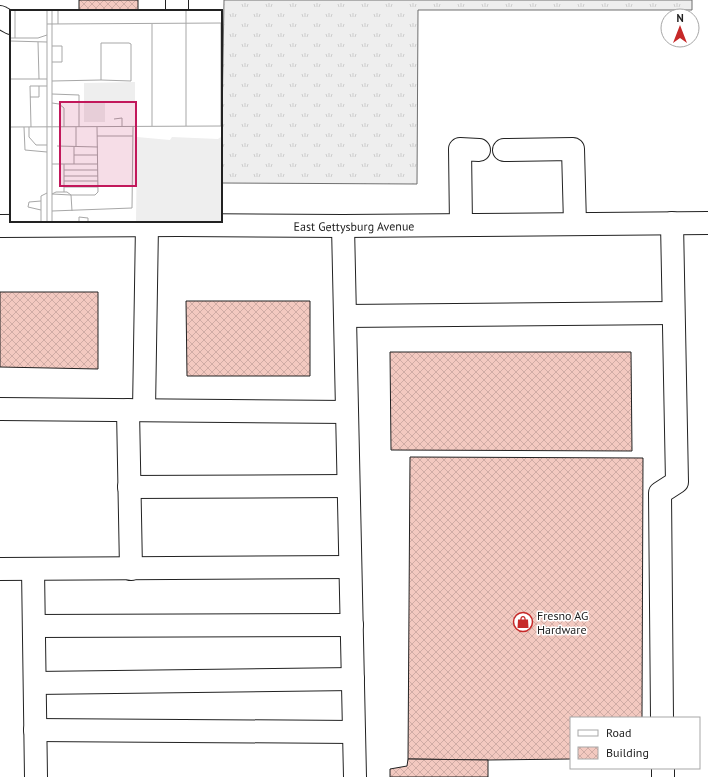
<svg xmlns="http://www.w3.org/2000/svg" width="708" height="777" font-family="'PT Sans',sans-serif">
  <defs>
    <pattern id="grass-tufts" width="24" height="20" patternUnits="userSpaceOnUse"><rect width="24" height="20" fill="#eee"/><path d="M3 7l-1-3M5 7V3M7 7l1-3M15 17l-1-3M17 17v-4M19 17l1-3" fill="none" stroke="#ccc"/></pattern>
    <pattern id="building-cross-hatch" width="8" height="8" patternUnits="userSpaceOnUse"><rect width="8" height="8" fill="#f3c9c0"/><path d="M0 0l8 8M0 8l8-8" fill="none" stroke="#d0aca5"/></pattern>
  </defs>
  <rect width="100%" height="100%" fill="#fff"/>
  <path fill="url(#grass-tufts)" stroke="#6f6f6f" d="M 224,0 L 692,0 L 692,10 L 418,10 L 417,184 L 221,183 Z"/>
  <g fill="url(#building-cross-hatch)" stroke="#222">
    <rect x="79" y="0" width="59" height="11"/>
    <path d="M 0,292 L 98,292 L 98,369 L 0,367 Z"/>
    <path d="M 186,301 L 310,301 L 310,376 L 187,376 Z"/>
    <path d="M 390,352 L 631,352 L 632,451 L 391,450 Z"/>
    <path d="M 410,457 L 643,458 L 642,718 L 571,718 L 571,759 L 488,760 L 408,759 Z"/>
    <path d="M 408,759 L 488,760 L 488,777 L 390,777 L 390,769 L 407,766 Z"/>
  </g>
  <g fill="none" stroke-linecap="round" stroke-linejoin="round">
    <g stroke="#222" stroke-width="24">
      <g id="minor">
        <path d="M 177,0 L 177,11"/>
        <path d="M 0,17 L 11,23"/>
        <path d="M 504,150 L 573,149 L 575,224"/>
        <path d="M 461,225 L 460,149 L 479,150"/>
        <path id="s1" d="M 0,226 L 179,225 L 343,226 L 708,223"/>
        <path d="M 343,226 L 355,777"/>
        <path d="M 345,316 L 673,313"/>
        <path d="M 0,409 L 347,412"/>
        <path d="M 128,410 L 131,569"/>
        <path d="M 144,410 L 147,225"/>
        <path d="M 129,487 L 348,486"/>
        <path d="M 0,569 L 350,567"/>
        <path d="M 33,569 L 36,777"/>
        <path d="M 34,626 L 352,625"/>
        <path d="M 35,683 L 353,679"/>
        <path d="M 662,718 L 660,493 L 677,482 L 672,223"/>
        <path d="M 35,730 L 354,732"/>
        <path d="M 663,768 L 663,777"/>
      </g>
    </g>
    <use href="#minor" stroke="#fff" stroke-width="22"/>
  </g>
  <defs>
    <g id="shop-ring" transform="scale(1)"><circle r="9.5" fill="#fff" stroke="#c62828" stroke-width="1.5"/><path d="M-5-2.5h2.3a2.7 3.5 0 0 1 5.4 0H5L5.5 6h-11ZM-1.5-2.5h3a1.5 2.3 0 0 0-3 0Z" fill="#c62828"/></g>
  </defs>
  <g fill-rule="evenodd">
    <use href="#shop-ring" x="523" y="622"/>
  </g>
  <g text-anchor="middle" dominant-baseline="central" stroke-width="3" stroke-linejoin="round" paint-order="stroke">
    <g font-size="12" fill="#222" stroke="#fff">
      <text stroke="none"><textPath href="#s1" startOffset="354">East Gettysburg Avenue</textPath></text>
    </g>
    <g font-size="12" fill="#222" stroke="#fff" text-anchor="start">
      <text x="537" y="615">Fresno AG<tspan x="537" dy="14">Hardware</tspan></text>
    </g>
  </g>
  <g transform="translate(10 10)">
    <rect width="212" height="212" fill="#fff"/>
    <path d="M 125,72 L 125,93 L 95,93 L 95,112 L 74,112 L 74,73 Z" fill="#eee"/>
    <path d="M 127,127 L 160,130 L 162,127 L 208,129 L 211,127 L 211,212 L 126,212 Z" fill="#eee"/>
    <path fill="none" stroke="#a7a7a7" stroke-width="1" d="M 42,0 L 42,212M 48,0 L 48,14M 37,14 L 212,13M 0,28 L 28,28 L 37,25M 5,28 L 5,0M 0,31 L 37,32M 28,32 L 29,69M 42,36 L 52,36 L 52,52 L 42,52M 0,69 L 37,69M 42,71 L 91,70 L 91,33 L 119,33 L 121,34 L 121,71 L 91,70M 42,84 L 69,85 L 69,117M 20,87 L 29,87 L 29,76M 42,93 L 49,94 L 54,98 L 54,117M 104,109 L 112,108 L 112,116M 142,116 L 142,14M 176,116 L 176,0M 211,116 L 211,13M 0,117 L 212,116M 14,117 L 15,140 L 37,142M 19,117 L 19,127 L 26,135 L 37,135M 21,117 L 20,76 L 37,76M 87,126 L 123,126M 47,136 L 88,137M 64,137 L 64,154M 66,137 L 66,117M 64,145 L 88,145M 42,154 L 88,154M 54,154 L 54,182M 54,160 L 88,160M 54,166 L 88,166M 54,171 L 88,171M 54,177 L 88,177M 46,182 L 57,182 L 61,185 L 42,184 ZM 31,200 L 18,197 L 19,192 L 31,191M 42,201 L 122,198 L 123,116M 62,201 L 61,185 L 85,185 L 88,182 L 87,117M 31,212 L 31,186 L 37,183M 37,212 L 37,0M 69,212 L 69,207 L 78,208 L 78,212"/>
    <path fill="#c2185b" fill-opacity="0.15" stroke="#c2185b" stroke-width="2" d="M 50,92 L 126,92 L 126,176 L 50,176 Z"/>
    <rect width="212" height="212" fill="none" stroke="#222" stroke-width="2"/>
  </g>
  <rect x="570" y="717" width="130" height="52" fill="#ffffff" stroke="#a7a7a7"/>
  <rect x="578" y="730" width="20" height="6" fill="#ffffff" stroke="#a7a7a7"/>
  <text x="606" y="737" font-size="12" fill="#222222">Road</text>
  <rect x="578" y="747" width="20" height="12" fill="url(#building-cross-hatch)" stroke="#a7a7a7"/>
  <text x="606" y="757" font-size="12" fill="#222222">Building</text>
  <g transform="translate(680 28)"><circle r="19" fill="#ffffff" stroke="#a7a7a7"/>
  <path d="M0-3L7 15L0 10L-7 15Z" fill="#c62828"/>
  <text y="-6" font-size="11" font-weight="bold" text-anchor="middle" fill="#222222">N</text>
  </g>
</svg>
